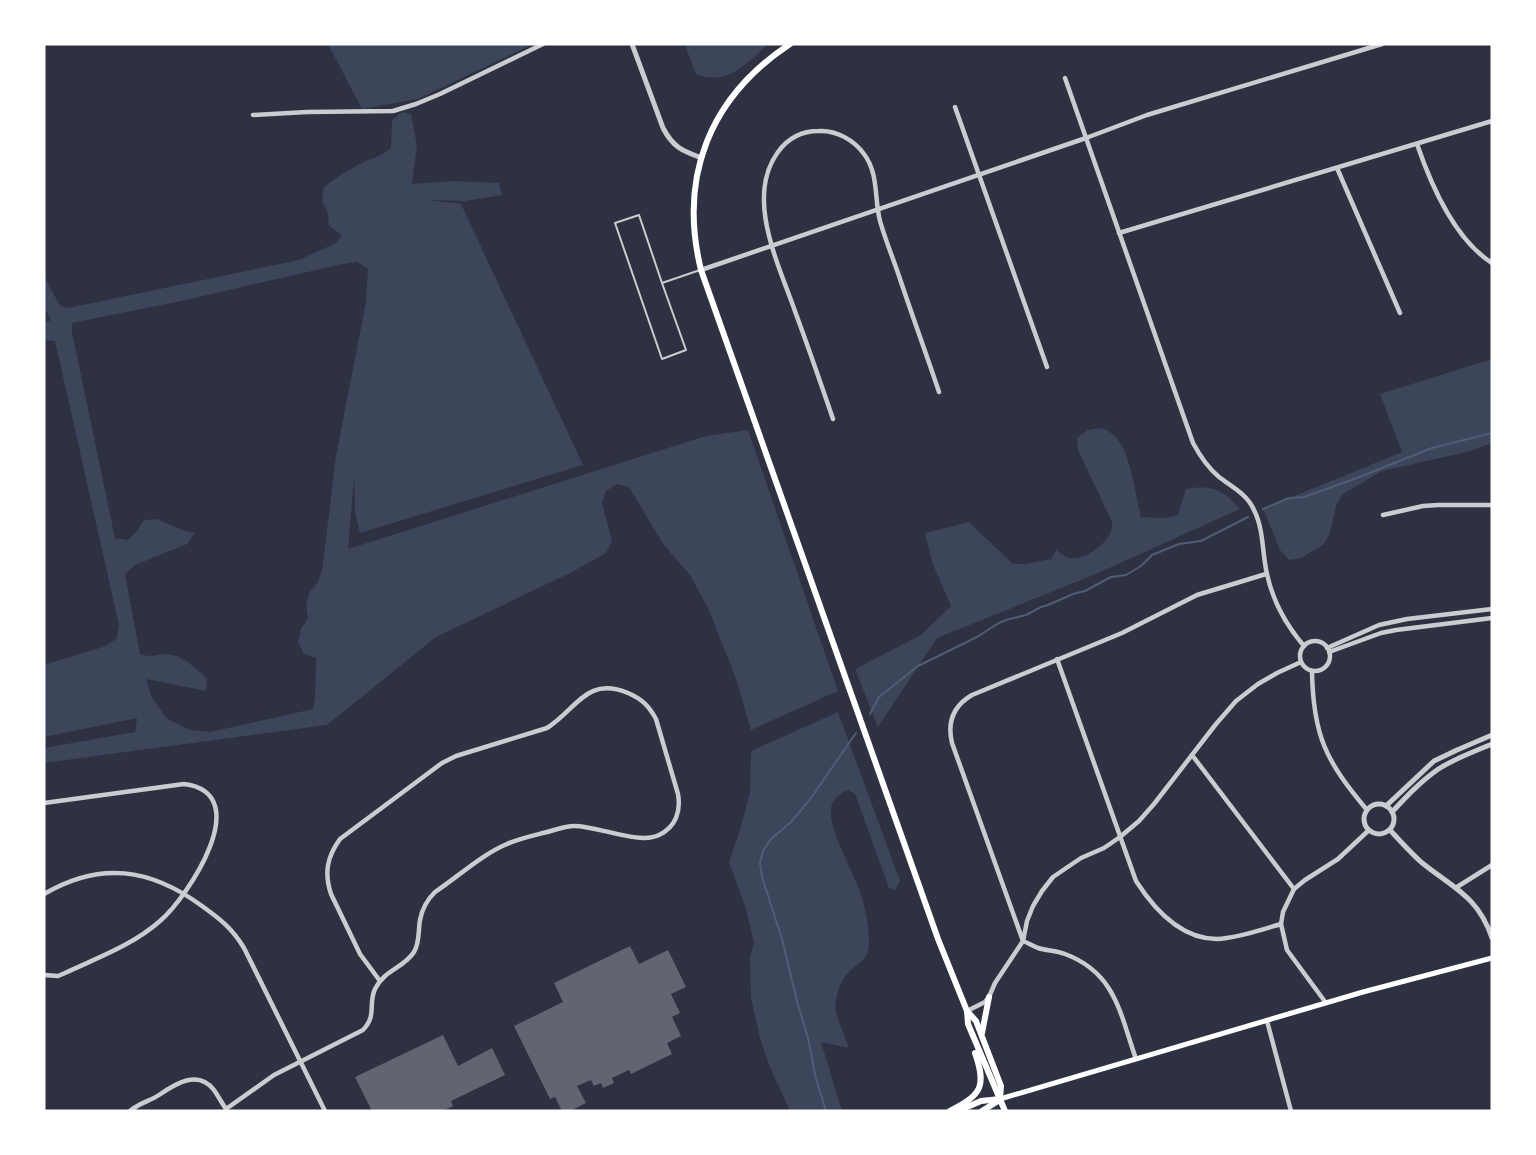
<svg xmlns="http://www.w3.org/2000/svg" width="1536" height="1155" font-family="Quicksand,sans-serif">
  <rect width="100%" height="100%" fill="#2d3142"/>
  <g fill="#3c4559" fill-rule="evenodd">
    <path d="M 328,44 L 533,44 L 418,99 L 362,109 Z"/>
    <path d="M 686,44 L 768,44 C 747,64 727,87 696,74 L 686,48 Z"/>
    <path d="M 402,112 L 411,114 L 417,146 L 412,184 L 453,181 L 499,183 L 502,195 L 465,201 L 428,200 L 461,204 L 583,465 L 360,533 L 355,513 L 354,478 L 348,549 L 706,436 L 748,430 L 838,691 L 751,730 L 736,679 L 709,610 L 690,575 L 663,544 L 629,487 L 617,484 L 606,491 L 602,503 L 612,541 L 606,553 L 572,572 L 436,637 L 327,725 L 44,763 L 44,748 L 135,732 L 137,718 L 44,737 L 44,665 L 106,646 L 117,638 L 119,625 L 55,341 L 44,340 L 44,323 L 51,320 L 44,307 L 44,276 L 60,306 L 68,308 L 299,260 L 336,243 L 342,235 L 329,226 L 328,213 L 322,201 L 323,188 C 336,177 351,168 366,161 C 376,157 383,155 391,148 L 392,120 ZM 357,262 L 368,269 L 366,302 L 336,456 L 322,571 L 317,583 L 309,593 L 306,605 L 308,618 L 301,629 L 298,642 L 304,654 L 316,658 L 315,697 L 313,709 L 210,732 L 191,730 L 167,719 L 152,698 L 146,679 L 206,691 L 207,678 C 197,670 186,658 173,655 C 161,652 151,659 140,654 L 125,574 L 135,565 L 187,544 L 195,533 L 182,530 L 157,519 L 144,520 L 137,531 L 128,540 L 115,538 L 72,332 L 72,323 L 181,301 L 343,264 Z"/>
    <path d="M 1492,359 L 1492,443 L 1467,452 L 1382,471 L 1343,494 L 1336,506 L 1330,533 L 1324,544 L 1301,558 L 1289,560 L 1280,550 L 1263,509 L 1402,452 L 1380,394 Z"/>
    <path d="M 1101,428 C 1104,429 1108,430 1111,433 C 1131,446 1135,495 1141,517 L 1166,518 L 1178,515 L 1186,489 C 1214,485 1222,489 1240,509 L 1096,574 L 937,638 L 878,727 L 855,669 L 921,635 L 951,606 L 932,562 L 925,533 L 969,522 L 1013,564 L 1026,564 L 1051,559 L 1056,550 C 1059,552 1062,555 1066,557 C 1080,563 1104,547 1110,533 C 1112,530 1112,526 1112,522 L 1078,450 L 1077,438 L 1088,430 Z"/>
    <path d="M 838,712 L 900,881 L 895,890 L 889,888 L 855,794 L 848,790 C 840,794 832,799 831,809 C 828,831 859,880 864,905 C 867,917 873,947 865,958 C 861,963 853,967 849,972 C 840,981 834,999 836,1012 C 839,1024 845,1036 849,1048 L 821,1042 L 842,1111 L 790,1111 L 769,1065 L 760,1038 L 751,998 L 750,957 L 754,943 L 746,909 L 729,862 L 740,830 L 750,792 L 751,751 Z"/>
  </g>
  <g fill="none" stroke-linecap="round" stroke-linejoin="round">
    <g stroke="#4f5d75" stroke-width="2">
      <path d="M 1263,509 L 1289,498 L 1304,497 L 1357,478 L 1432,448 L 1492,433"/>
      <path d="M 870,714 L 879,697 L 918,666 L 977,637 L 997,624 L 1006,620 L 1026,615 L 1041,607 L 1048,605 L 1073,594 L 1085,591 L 1111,577 L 1126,575 L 1141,566 L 1152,555 L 1179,544 L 1201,541 L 1248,517"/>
      <path d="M 826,1111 L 816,1079 L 808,1038 L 798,1005 L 782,939 L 762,877 L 760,863 L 763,851 L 771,839 L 791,822 L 811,798 L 856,733"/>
    </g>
  </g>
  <g fill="#626471">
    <path d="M 630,946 L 639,964 L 668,950 L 686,987 L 671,994 L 680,1013 L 672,1017 L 681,1036 L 667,1043 L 672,1054 L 631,1074 L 629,1070 L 612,1078 L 614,1083 L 603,1088 L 601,1083 L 594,1086 L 591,1080 L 577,1086 L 586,1103 L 570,1111 L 562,1111 L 555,1097 L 550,1099 L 514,1026 L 563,1002 L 554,983 Z"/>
    <path d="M 443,1035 L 458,1066 L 492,1048 L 505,1075 L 451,1101 L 453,1106 L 443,1111 L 372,1111 L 355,1077 Z"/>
  </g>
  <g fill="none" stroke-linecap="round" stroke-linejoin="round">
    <path stroke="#caccd0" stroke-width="2" d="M 662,283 L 686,350 L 662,359 L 615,223 L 639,215 L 662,283 L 700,270"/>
    <g stroke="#caccd0" stroke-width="4.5">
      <path d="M 1065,78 L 1193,443 C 1200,456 1207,467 1219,477 C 1232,487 1247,494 1254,510 C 1264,530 1262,553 1267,574 C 1273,602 1286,625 1304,646"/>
      <path d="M 955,107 L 1047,367"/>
      <path d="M 253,115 L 307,112 L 393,111 L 416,104 L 440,94 L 543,44"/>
      <path d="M 1417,144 C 1431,185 1454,239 1492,263"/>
      <path d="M 1337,168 L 1400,313"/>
      <path d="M 1119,233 L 1492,121"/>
      <path d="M 701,270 L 1086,138 L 1147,115 L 1382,44"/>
      <path d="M 833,419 C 821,384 809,349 796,314 C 780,267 744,198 778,152 C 788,138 802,131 819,131 C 836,130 854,140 864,154 C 879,174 874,198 880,221 C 885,239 893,258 899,276 C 912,315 926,353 939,392"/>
      <path d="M 1383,515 L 1423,506 L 1438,505 L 1492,505"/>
      <circle cx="1315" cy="656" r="15"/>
      <path d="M 1327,648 L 1379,625 L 1407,619 L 1492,609"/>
      <path d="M 1329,652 L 1381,633 L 1396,630 L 1492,618"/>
      <path d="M 1057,659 L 1136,881 C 1154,909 1180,939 1217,939 C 1238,938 1260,930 1281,924"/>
      <path d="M 1312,671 C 1313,736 1326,761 1367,810"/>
      <path d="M 1192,755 L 1294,889"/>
      <path d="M 44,803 L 184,784 C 257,793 188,897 160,921 C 133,945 97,958 65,973 L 58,976 L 44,975"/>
      <path d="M 1457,887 L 1492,865"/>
      <path d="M 44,894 C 100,861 150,868 202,906 C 220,919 232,928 244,948 L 325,1111"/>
      <path d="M 1023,941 L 952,743 C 947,722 953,706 972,695 L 1122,633 L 1197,595 L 1266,574"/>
      <path d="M 1023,941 C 1028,943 1033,946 1038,948 C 1047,951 1056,950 1065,954 C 1116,973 1120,1014 1136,1059"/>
      <path d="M 1326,1003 L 1287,950 L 1281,924 L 1283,912 L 1294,889 L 1305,880 L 1338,859 L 1369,830"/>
      <path d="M 967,1011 L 985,1002 L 989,997 L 995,983 L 1023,941 L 1027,921 L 1033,906 L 1042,891 L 1053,877 L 1081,858 L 1104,848 L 1120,837 L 1139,821 L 1154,804 L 1216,724 L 1236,701 L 1258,684 L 1277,673 L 1301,662"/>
      <path d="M 1267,1021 L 1291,1111"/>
      <path d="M 226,1109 L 274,1075 L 363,1030 C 377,1016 368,1004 375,989 C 384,970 404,968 414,952 C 420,942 418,931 420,920 C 422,909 427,900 435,892 C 459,876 481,855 507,844 C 518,839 531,836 543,833 C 553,831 564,826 574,826 C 598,826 639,845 659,835 C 676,827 681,811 678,794 L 656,719 C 649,706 642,699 628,693 C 586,676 577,709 547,728 L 456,756 L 442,763 L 340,839 C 327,857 324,873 331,894 L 360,954 L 380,981"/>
      <path d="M 130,1111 C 139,1103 150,1101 159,1095 C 175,1084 198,1069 214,1090 C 218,1096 222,1103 226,1109"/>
    </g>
    <g stroke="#caccd0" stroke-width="5">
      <path d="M 632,44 L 663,128 C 673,147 682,151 702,158"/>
      <circle cx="1379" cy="819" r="15"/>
      <path d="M 1386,806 L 1434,761 L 1457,750 L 1492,735"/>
      <path d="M 1392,812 C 1406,797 1420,782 1437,770 C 1453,759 1473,752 1492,744"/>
      <path d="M 1390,830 C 1400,841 1410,852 1421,862 C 1453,888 1478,896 1492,938"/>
    </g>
    <path stroke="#fff" stroke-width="5" d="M 1000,1099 L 1363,992 L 1492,958"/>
    <g stroke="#fff" stroke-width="6">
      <path d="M 790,44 C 710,97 678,176 701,270 L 938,939 L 967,1011 L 968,1024 L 1005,1111"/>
      <path d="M 967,1011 L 976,1021 L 1001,1086 L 1000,1098"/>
      <path d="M 982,1033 L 989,997"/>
      <path d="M 950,1111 C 981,1095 987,1087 975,1053"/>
      <path d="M 958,1111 L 981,1101 L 1000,1099"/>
      <path d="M 982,1111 L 998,1101"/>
    </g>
  </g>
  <rect width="1536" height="1155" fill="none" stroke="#ffffff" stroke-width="91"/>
</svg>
